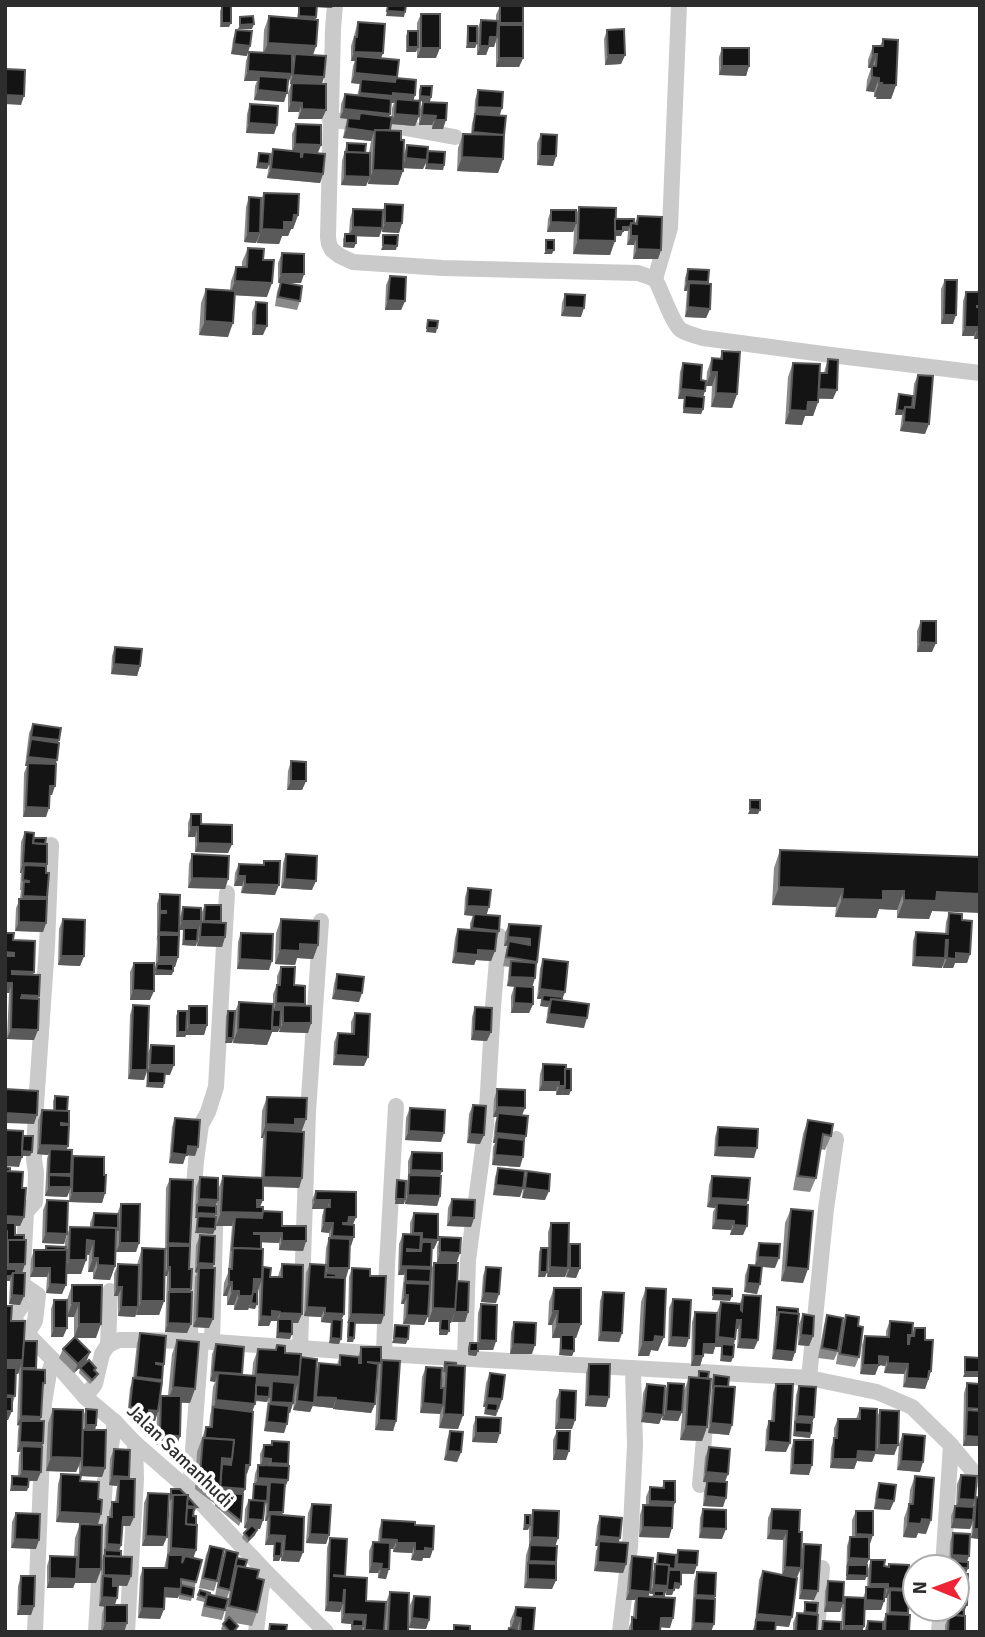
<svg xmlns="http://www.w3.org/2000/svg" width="985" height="1637" font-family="Signika,sans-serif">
  <rect width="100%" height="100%" fill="#fff"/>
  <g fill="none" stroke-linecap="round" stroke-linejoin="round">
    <g stroke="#cacaca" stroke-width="16">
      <path d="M 335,5 L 333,29 L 328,237 L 329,244 L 332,250 L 340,256 L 353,262 L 443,268 L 638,273 L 655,279 C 662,291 672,323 681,330 C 688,334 696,336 703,338 L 831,355 L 980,373"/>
      <path d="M 330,120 L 394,126 L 455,137"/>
      <path d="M 655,279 L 670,228 L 679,5"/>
      <path d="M 22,1284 L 38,1295 L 35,1321 L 27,1334"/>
      <path d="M 10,1316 L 53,1360 L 85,1397 L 115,1422 L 135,1443 L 190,1491 L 266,1572 L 326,1632"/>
      <path d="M 13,1319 L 21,1307 L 26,1212 L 35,1202 L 36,1173 L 34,1159 L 36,1105 L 47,946 L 51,845"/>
      <path d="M 190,1341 L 192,1213 L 196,1161 L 201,1125 L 208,1112 L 216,1087 L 227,893"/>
      <path d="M 212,1342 L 216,1194"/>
      <path d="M 108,1345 L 110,1291"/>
      <path d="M 300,1348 L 308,1112 L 321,921"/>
      <path d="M 384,1354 L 387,1265 L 396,1106"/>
      <path d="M 465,1359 L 468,1260 L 486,1126 L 493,1007 L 499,936"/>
      <path d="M 809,1378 L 826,1209 L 836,1139"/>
      <path d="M 85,1397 L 95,1384 L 102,1354 L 108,1345 L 119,1340 L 131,1340 L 201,1341 L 384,1354 L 809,1378 L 877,1392 L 912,1407 L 951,1445 L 980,1480"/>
      <path d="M 700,1485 L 706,1415"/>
      <path d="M 190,1491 L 201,1341"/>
      <path d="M 943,1567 L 951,1445"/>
      <path d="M 35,1632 L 44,1403 L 49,1373 L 53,1360"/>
      <path d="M 96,1632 L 105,1481 L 115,1422"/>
      <path d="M 127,1632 L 136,1479 L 135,1443"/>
      <path d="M 256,1632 L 261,1590 L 265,1576"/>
      <path d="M 620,1632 L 630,1547 L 635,1445 L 633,1369"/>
      <path d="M 817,1632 L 822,1568"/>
      <path d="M 939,1632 L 941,1609"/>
    </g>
  </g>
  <g fill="#8a8a8a">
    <path d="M 299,5 L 333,5 L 332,8 L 317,7 L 315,19 L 316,46 L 313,55 L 324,77 L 321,84 L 326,110 L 322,119 L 298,119 L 299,112 L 288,112 L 288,93 L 291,84 L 290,84 L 290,78 L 284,102 L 254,100 L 255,86 L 257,81 L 244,81 L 246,61 L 249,52 L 263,52 L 264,30 L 269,16 L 297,18 Z"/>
    <path d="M 222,6 L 229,27 L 220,27 L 220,11 Z"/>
    <path d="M 500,6 L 523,23 L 523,58 L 519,67 L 496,67 L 496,41 L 494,47 L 489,47 L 486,55 L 477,55 L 477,30 L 481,20 L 496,21 L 496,15 Z"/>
    <path d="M 421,14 L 436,58 L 417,58 L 417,49 L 416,52 L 406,52 L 406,36 L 408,31 L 417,31 L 417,23 Z"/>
    <path d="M 358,22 L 383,53 L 381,58 L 397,78 L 415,95 L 413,100 L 419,101 L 419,90 L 421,86 L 432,86 L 420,101 L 419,116 L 415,126 L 391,124 L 392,108 L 394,103 L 391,103 L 389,116 L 390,130 L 401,140 L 404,154 L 407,145 L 427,153 L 444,165 L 443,170 L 425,169 L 426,163 L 423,169 L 403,168 L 398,185 L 368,184 L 368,180 L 366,186 L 341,185 L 342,161 L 347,143 L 365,153 L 369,153 L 371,141 L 343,138 L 345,127 L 348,119 L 340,118 L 341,104 L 345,94 L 357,96 L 360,84 L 351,83 L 353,66 L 355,61 L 351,61 L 351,46 Z"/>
    <path d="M 468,26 L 477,43 L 475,48 L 466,48 L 467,31 Z"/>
    <path d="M 236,30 L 247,56 L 231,54 L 233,39 Z"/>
    <path d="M 607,30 L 625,55 L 621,64 L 605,65 L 604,39 Z"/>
    <path d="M 883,39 L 896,85 L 891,99 L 876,99 L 877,97 L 874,97 L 874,92 L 866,91 L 867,80 L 871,68 L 868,68 L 868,60 L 873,46 L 880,46 Z"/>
    <path d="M 722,48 L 749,66 L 746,76 L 719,75 L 719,57 Z"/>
    <path d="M 478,90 L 500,116 L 503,159 L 498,173 L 457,171 L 458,148 L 463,134 L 471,134 L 472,123 L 474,117 L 475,100 Z"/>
    <path d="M 423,102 L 447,103 L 443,129 L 432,129 L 432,125 L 419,125 L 419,112 Z"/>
    <path d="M 250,104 L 277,125 L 274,134 L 246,133 L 247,114 Z"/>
    <path d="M 296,124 L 321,145 L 318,153 L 323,174 L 320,183 L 267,178 L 269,165 L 267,169 L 256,168 L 259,153 L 270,157 L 273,149 L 292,151 L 292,134 Z"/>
    <path d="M 541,134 L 556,156 L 553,166 L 537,165 L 537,143 Z"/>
    <path d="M 264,193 L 298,215 L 293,229 L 291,229 L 288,236 L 282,236 L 279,244 L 257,243 L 257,240 L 256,243 L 244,242 L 246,207 L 249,197 L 261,200 Z"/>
    <path d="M 385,204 L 402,223 L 399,233 L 382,232 L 382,230 L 379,237 L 356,236 L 354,248 L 343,247 L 343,239 L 345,234 L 349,234 L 350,219 L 353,209 L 383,210 Z"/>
    <path d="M 579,207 L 634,223 L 635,223 L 638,216 L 661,250 L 658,259 L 633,259 L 634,245 L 627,245 L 628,231 L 623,231 L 621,236 L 615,236 L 610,255 L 573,254 L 574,230 L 573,232 L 547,232 L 548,219 L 551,210 L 576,215 Z"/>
    <path d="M 248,248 L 263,260 L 267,297 L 235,295 L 228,337 L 199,335 L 201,303 L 206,289 L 230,290 L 231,281 L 236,267 L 242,267 L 242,262 Z"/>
    <path d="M 282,253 L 304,274 L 301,283 L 286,283 L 300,301 L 297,310 L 275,306 L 277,292 L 280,283 L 278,283 L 278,263 Z"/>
    <path d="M 688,269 L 708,282 L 710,309 L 706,318 L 685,317 L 687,291 L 684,291 L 685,278 Z"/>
    <path d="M 390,276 L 405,301 L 401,310 L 385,310 L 386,285 Z"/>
    <path d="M 945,280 L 953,324 L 941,324 L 941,289 Z"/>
    <path d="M 979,288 L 980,339 L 974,339 L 974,336 L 962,336 L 963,301 L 966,292 L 977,292 Z"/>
    <path d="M 565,294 L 581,317 L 561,316 L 562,303 Z"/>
    <path d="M 256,302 L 263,335 L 252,335 L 252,312 Z"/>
    <path d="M 722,351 L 737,394 L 732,408 L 711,407 L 712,386 L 706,386 L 707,372 L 712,358 L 720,358 Z"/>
    <path d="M 828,359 L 833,399 L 818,399 L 818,402 L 813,416 L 805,416 L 802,425 L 785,424 L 788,377 L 793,363 L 820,373 L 824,373 L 825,369 Z"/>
    <path d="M 683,363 L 701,380 L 703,397 L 703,409 L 701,414 L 683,413 L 684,399 L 678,399 L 680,372 Z"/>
    <path d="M 918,375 L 925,434 L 900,431 L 902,415 L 895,415 L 897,399 L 899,394 L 912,407 L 914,384 Z"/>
    <path d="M 921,621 L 932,652 L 917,652 L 917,631 Z"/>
    <path d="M 115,647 L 140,666 L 137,676 L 111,674 L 112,656 Z"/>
    <path d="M 33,724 L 58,743 L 52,795 L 50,795 L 46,817 L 23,817 L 24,773 L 27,766 L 25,766 L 29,733 Z"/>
    <path d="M 291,761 L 306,781 L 302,790 L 287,790 L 288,771 Z"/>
    <path d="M 191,814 L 201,824 L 232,844 L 228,853 L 195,852 L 195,837 L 188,837 L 188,823 Z"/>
    <path d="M 25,832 L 34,838 L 47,864 L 46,923 L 43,932 L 15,931 L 16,908 L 20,899 L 21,890 L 20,890 L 21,873 L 20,873 L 21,842 Z"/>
    <path d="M 780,850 L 980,857 L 932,911 L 929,919 L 897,918 L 897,910 L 879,909 L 876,918 L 835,917 L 836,907 L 772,905 L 774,868 Z"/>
    <path d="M 192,854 L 228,879 L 225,889 L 188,888 L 189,864 Z"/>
    <path d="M 286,854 L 312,890 L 281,888 L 283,863 Z"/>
    <path d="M 264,861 L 275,895 L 241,893 L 242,886 L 234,886 L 235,873 L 239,864 L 263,865 Z"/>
    <path d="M 468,888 L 499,931 L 491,961 L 476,960 L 474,965 L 452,963 L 455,938 L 458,929 L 470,930 L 470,923 L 473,916 L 464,915 L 465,897 Z"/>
    <path d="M 160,894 L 179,933 L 178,957 L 175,967 L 173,967 L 172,975 L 155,975 L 157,941 L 157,904 Z"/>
    <path d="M 205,905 L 221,922 L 225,937 L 222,947 L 197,946 L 197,942 L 196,946 L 182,945 L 183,930 L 179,930 L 180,917 L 183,907 L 201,914 Z"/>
    <path d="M 949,913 L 962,920 L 970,954 L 967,963 L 955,963 L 953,968 L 943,968 L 943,963 L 942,968 L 912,966 L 913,941 L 916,932 L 945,933 L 946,922 Z"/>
    <path d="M 63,919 L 84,956 L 80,966 L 58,965 L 59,929 Z"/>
    <path d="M 281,919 L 318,945 L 313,959 L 297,958 L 295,965 L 275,964 L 276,933 Z"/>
    <path d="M 509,924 L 541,926 L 537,962 L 532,987 L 533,1004 L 529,1013 L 511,1013 L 511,996 L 514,987 L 507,986 L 509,967 L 503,966 L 507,946 L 504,946 L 505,933 Z"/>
    <path d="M 241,933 L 269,970 L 237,969 L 238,942 Z"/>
    <path d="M 13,940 L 33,975 L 38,999 L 34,1040 L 7,1039 L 9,993 Z"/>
    <path d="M 543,959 L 565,992 L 562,1000 L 584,1028 L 546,1023 L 548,1007 L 540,1006 L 541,999 L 537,999 L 540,969 Z"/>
    <path d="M 134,963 L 150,1000 L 130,1000 L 130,972 Z"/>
    <path d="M 281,967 L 294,985 L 305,1004 L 304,1006 L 311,1023 L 308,1033 L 279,1032 L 280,1029 L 278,1032 L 272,1032 L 267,1045 L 233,1043 L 233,1040 L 232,1043 L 225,1043 L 226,1016 L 228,1011 L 234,1014 L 239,1002 L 273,1004 L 273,994 L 277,985 L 277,976 Z"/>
    <path d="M 337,974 L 359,1002 L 332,999 L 334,984 Z"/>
    <path d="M 133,1005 L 148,1053 L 151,1045 L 170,1075 L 165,1075 L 164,1083 L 163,1088 L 146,1087 L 147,1072 L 144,1080 L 128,1079 L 130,1015 Z"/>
    <path d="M 189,1006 L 207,1025 L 204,1035 L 186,1035 L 185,1037 L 176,1037 L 176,1016 L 178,1011 L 187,1013 Z"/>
    <path d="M 475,1007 L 487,1041 L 471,1040 L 472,1017 Z"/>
    <path d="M 355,1013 L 364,1066 L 333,1065 L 334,1042 L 338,1033 L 351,1034 L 351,1022 Z"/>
    <path d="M 543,1064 L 565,1069 L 571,1090 L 569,1095 L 556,1095 L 556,1091 L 539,1091 L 540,1074 Z"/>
    <path d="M 497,1089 L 522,1116 L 524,1141 L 520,1167 L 492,1165 L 493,1147 L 495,1143 L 493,1143 L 495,1123 L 497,1117 L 493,1117 L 494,1099 Z"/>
    <path d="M 55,1096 L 67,1111 L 69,1124 L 68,1146 L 66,1150 L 72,1160 L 73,1156 L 104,1175 L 105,1193 L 102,1203 L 69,1202 L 69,1192 L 67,1197 L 45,1196 L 47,1159 L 48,1155 L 37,1154 L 38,1120 L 42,1110 L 53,1111 L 53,1101 Z"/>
    <path d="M 267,1097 L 306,1119 L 301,1132 L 302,1178 L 299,1188 L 263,1187 L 260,1207 L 263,1211 L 282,1226 L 306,1241 L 303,1251 L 279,1250 L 279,1243 L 261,1242 L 262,1268 L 270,1277 L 278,1277 L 279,1273 L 282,1264 L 302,1314 L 298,1323 L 292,1323 L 290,1339 L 276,1338 L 277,1321 L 271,1321 L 269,1326 L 258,1326 L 259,1288 L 255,1309 L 249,1308 L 249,1307 L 248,1310 L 234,1310 L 234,1305 L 227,1305 L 227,1296 L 223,1296 L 224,1283 L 228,1273 L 232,1226 L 216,1226 L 217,1200 L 215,1206 L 215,1229 L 213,1234 L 195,1233 L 197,1218 L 195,1218 L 196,1187 L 200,1177 L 218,1190 L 223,1176 L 261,1178 L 263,1138 L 261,1138 L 262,1111 Z"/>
    <path d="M 473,1105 L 480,1144 L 467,1143 L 469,1114 Z"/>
    <path d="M 410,1108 L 441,1142 L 405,1140 L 406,1118 Z"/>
    <path d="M 175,1118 L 195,1156 L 186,1155 L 183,1164 L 169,1163 L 172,1127 Z"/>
    <path d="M 808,1120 L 831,1136 L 825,1150 L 820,1149 L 816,1178 L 810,1192 L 793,1190 L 803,1134 Z"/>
    <path d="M 718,1127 L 754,1158 L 714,1156 L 715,1137 Z"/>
    <path d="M 412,1152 L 440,1176 L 440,1196 L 437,1206 L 405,1204 L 405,1200 L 404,1204 L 395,1204 L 396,1185 L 397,1180 L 406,1183 L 408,1179 L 408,1161 Z"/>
    <path d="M 5,1167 L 10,1171 L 22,1188 L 24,1217 L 20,1226 L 15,1226 L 15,1235 L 25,1264 L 22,1273 L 20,1305 L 9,1304 L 10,1281 L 5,1281 Z"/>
    <path d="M 498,1168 L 524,1181 L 527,1171 L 545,1200 L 522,1198 L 523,1188 L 520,1197 L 493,1195 L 495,1177 Z"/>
    <path d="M 712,1176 L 747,1205 L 743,1235 L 730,1235 L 731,1230 L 712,1229 L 713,1212 L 715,1208 L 707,1207 L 709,1185 Z"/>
    <path d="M 170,1179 L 190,1244 L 189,1269 L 191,1289 L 190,1292 L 191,1324 L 187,1333 L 165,1332 L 167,1276 L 164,1276 L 164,1301 L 159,1315 L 136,1314 L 135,1317 L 118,1316 L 118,1296 L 114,1296 L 114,1274 L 118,1264 L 137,1265 L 142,1248 L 165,1249 L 166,1188 Z"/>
    <path d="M 316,1191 L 356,1217 L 353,1225 L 345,1278 L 344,1314 L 341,1320 L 339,1344 L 329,1343 L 331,1323 L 321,1322 L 321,1317 L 304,1316 L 306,1273 L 310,1264 L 325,1265 L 326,1248 L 329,1238 L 329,1233 L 321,1232 L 322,1216 L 324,1209 L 312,1209 L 312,1200 Z"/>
    <path d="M 452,1199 L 474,1218 L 471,1227 L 447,1226 L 448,1208 Z"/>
    <path d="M 47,1200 L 67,1234 L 64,1244 L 42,1243 L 43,1210 Z"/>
    <path d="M 121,1204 L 139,1243 L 136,1252 L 116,1252 L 117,1232 L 115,1266 L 110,1280 L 93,1279 L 93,1272 L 88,1272 L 89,1255 L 86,1254 L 86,1260 L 81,1274 L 66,1274 L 62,1294 L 46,1293 L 47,1277 L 30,1277 L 31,1259 L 34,1250 L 44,1250 L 46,1246 L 65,1247 L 65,1241 L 70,1227 L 90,1227 L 90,1223 L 94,1213 L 117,1214 Z"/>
    <path d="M 791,1209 L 803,1283 L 781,1281 L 785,1223 Z"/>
    <path d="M 414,1213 L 434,1249 L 431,1249 L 430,1272 L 434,1263 L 457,1281 L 468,1312 L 465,1322 L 452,1322 L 452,1321 L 451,1323 L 449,1323 L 447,1335 L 439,1335 L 439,1322 L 428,1322 L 428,1316 L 424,1325 L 403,1324 L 404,1304 L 401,1304 L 404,1275 L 398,1275 L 399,1244 L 403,1234 L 410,1234 L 410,1223 Z"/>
    <path d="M 551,1223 L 569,1248 L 570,1244 L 580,1268 L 576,1278 L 566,1277 L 567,1273 L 565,1277 L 547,1277 L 547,1272 L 545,1277 L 538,1277 L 539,1252 L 541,1248 L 548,1248 L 548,1232 Z"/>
    <path d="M 200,1235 L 214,1264 L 212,1268 L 209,1328 L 193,1327 L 195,1277 L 197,1273 L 195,1272 L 196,1245 Z"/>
    <path d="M 440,1237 L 457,1262 L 437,1262 L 437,1247 Z"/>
    <path d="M 759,1243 L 775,1268 L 762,1267 L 757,1294 L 744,1292 L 745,1275 L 749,1265 L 755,1266 L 756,1252 Z"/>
    <path d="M 486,1267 L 496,1303 L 481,1302 L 483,1276 Z"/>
    <path d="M 352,1268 L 370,1276 L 384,1315 L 381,1324 L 355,1324 L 353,1342 L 347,1342 L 348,1323 L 349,1277 Z"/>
    <path d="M 72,1285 L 96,1338 L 76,1338 L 90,1352 L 86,1362 L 74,1373 L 59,1358 L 63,1349 L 74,1338 L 74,1317 L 67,1317 L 67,1328 L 63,1337 L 51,1337 L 51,1309 L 54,1300 L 67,1300 Z"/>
    <path d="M 554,1288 L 581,1324 L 576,1338 L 574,1338 L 574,1351 L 572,1356 L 559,1355 L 560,1338 L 552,1338 L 552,1325 L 548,1325 L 549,1302 Z"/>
    <path d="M 646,1288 L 658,1351 L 651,1350 L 649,1356 L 638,1356 L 641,1302 Z"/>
    <path d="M 603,1292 L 622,1333 L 619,1342 L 598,1341 L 600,1301 Z"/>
    <path d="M 743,1295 L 758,1340 L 754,1349 L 737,1348 L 738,1329 L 736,1329 L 733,1357 L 731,1362 L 720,1361 L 721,1347 L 715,1347 L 713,1354 L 704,1353 L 700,1366 L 691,1366 L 692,1322 L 695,1312 L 717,1320 L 717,1312 L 721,1302 L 740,1303 Z"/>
    <path d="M 673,1299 L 686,1347 L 668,1346 L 669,1308 Z"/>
    <path d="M 481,1304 L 496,1341 L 493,1350 L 478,1350 L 476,1356 L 468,1355 L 468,1347 L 470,1343 L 477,1343 L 478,1313 Z"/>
    <path d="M 777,1307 L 795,1352 L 792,1361 L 772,1359 L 776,1312 Z"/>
    <path d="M 803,1314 L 813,1336 L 809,1346 L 798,1345 L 799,1324 Z"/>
    <path d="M 827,1315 L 838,1351 L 834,1360 L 818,1358 L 824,1325 Z"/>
    <path d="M 846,1315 L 858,1326 L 859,1357 L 855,1367 L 836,1364 L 842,1324 Z"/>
    <path d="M 11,1321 L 24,1341 L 36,1368 L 36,1370 L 45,1383 L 43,1389 L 41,1417 L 40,1421 L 43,1443 L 37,1481 L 29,1481 L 28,1487 L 27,1491 L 10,1491 L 11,1481 L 12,1476 L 18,1477 L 19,1456 L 20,1452 L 17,1452 L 18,1430 L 19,1425 L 17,1425 L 19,1372 L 18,1374 L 16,1374 L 15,1396 L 8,1420 Z"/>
    <path d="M 890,1321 L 912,1334 L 915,1328 L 925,1340 L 931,1371 L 925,1389 L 903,1387 L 904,1374 L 884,1373 L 885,1366 L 879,1365 L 875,1375 L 860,1374 L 862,1345 L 865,1336 L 886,1337 L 886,1331 Z"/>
    <path d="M 514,1322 L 532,1354 L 510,1354 L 511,1332 Z"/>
    <path d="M 140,1333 L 166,1336 L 160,1399 L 161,1396 L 168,1396 L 172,1354 L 177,1340 L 190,1403 L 181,1403 L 180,1436 L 177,1445 L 156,1445 L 157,1414 L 155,1421 L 147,1420 L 145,1427 L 136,1426 L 137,1418 L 127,1417 L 130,1388 L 133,1379 L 137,1343 Z"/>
    <path d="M 216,1344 L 242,1375 L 252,1376 L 253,1363 L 258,1349 L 275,1350 L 277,1345 L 285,1353 L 301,1357 L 316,1371 L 319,1363 L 337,1365 L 340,1355 L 358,1357 L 361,1347 L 381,1362 L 396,1421 L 393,1431 L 375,1430 L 378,1370 L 375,1404 L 371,1413 L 333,1409 L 333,1408 L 313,1406 L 313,1405 L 310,1412 L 293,1410 L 295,1390 L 293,1403 L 290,1413 L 289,1413 L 284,1433 L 264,1431 L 268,1399 L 267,1402 L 255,1401 L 252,1412 L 247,1474 L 246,1474 L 245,1489 L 243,1494 L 241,1521 L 239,1526 L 215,1506 L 215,1504 L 195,1489 L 197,1452 L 206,1427 L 209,1427 L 210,1416 L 211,1411 L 213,1387 L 215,1382 L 210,1381 L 212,1354 Z"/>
    <path d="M 445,1362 L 463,1415 L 458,1429 L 439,1428 L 440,1413 L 420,1413 L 422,1377 L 426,1367 L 442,1379 Z"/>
    <path d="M 589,1364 L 606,1407 L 585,1406 L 586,1373 Z"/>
    <path d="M 80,1368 L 96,1368 L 95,1371 L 98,1374 L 96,1378 L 90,1384 L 79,1373 Z"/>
    <path d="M 699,1371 L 708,1378 L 707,1427 L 702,1441 L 680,1440 L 684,1391 L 689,1377 L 697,1378 Z"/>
    <path d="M 490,1373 L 502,1399 L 496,1416 L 484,1414 L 485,1407 L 483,1407 L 486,1383 Z"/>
    <path d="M 714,1375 L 728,1387 L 729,1435 L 708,1433 L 712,1380 Z"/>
    <path d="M 668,1383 L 682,1412 L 678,1421 L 662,1420 L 663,1406 L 659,1424 L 641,1422 L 643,1393 L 647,1384 L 665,1391 Z"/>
    <path d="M 967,1383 L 980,1446 L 963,1446 L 964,1393 Z"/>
    <path d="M 776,1384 L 786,1452 L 765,1451 L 766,1430 L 769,1421 L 771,1421 L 773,1393 Z"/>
    <path d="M 799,1386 L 814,1417 L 812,1423 L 810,1438 L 793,1436 L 796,1395 Z"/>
    <path d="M 560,1390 L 575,1420 L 572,1429 L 555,1429 L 556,1400 Z"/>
    <path d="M 860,1408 L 877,1417 L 880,1410 L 898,1445 L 894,1455 L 875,1454 L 872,1462 L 857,1461 L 854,1469 L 830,1468 L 831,1448 L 834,1439 L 834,1428 L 838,1419 L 856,1419 Z"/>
    <path d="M 53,1409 L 83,1431 L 105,1468 L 102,1477 L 81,1476 L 80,1481 L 98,1524 L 56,1522 L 58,1484 L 61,1474 L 79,1475 L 79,1466 L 76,1472 L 46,1471 L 48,1423 Z"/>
    <path d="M 86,1409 L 96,1425 L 95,1430 L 84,1429 L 84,1414 Z"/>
    <path d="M 476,1417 L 497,1443 L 472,1442 L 473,1426 Z"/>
    <path d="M 450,1431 L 461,1452 L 457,1462 L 444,1460 L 447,1440 Z"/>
    <path d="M 557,1431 L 566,1460 L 553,1460 L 553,1440 Z"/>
    <path d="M 903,1434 L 920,1472 L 897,1470 L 899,1444 Z"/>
    <path d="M 794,1440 L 809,1475 L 790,1474 L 791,1449 Z"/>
    <path d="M 272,1441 L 287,1466 L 288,1480 L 285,1488 L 282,1515 L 303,1552 L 299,1562 L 281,1561 L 281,1557 L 279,1561 L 273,1561 L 274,1545 L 265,1545 L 267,1521 L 265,1521 L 266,1504 L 264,1506 L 263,1520 L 260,1529 L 256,1529 L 255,1535 L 247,1543 L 242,1538 L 244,1533 L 248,1529 L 244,1528 L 245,1509 L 249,1500 L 252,1500 L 255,1474 L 258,1465 L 260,1465 L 260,1454 L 264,1445 L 270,1445 Z"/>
    <path d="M 709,1447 L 728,1474 L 725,1482 L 723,1507 L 703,1506 L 704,1491 L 707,1482 L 703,1482 L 705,1457 Z"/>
    <path d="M 114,1449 L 128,1479 L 134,1517 L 130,1526 L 122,1526 L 121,1545 L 119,1551 L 121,1557 L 131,1576 L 127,1586 L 113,1585 L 117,1598 L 115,1605 L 127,1623 L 124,1632 L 101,1632 L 102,1614 L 104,1607 L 99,1606 L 101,1570 L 96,1583 L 75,1583 L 73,1588 L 47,1588 L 47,1566 L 50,1556 L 74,1557 L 75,1538 L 80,1524 L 101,1565 L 104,1553 L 105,1526 L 109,1517 L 109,1512 L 112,1502 L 115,1502 L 117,1486 L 109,1485 L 110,1459 Z"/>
    <path d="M 961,1475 L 972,1507 L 976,1497 L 980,1539 L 971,1538 L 972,1525 L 970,1529 L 951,1528 L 951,1516 L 955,1506 L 956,1506 L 957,1484 Z"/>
    <path d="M 915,1476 L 926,1534 L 918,1533 L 916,1538 L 903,1537 L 904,1518 L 909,1504 L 910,1490 Z"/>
    <path d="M 664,1481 L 675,1502 L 673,1509 L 669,1538 L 639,1537 L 640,1515 L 643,1505 L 646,1506 L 646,1497 L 650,1487 L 662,1488 Z"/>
    <path d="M 879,1483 L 894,1501 L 890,1510 L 874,1509 L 876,1492 Z"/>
    <path d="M 171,1489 L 188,1497 L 197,1507 L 195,1511 L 194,1511 L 196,1550 L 193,1558 L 196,1582 L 191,1601 L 179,1599 L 179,1595 L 178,1598 L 164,1597 L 164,1609 L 160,1619 L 138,1618 L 140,1577 L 143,1568 L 164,1568 L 167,1556 L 170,1494 Z"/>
    <path d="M 148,1493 L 163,1546 L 142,1546 L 144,1503 Z"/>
    <path d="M 312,1504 L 329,1535 L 326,1544 L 306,1543 L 308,1513 Z"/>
    <path d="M 703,1509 L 722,1539 L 699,1538 L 700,1518 Z"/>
    <path d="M 772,1509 L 799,1532 L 801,1552 L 804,1544 L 814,1600 L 799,1599 L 800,1570 L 797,1577 L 793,1577 L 789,1627 L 776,1625 L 775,1632 L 752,1632 L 755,1624 L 759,1580 L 763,1571 L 782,1575 L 783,1540 L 767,1539 L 768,1518 Z"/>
    <path d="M 533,1510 L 555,1546 L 556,1580 L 552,1589 L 524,1588 L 526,1555 L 529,1546 L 529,1527 L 528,1530 L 523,1530 L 524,1519 L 525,1515 L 530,1518 Z"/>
    <path d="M 856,1511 L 869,1544 L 869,1559 L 867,1565 L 865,1580 L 846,1580 L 847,1546 L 850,1537 L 852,1537 L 852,1520 Z"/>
    <path d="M 16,1513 L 36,1549 L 11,1548 L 12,1522 Z"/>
    <path d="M 600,1516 L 619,1543 L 626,1564 L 623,1573 L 594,1571 L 596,1551 L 598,1546 L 595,1546 L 597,1526 Z"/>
    <path d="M 382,1520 L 415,1525 L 433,1549 L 430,1558 L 423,1558 L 422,1561 L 411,1560 L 412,1553 L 393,1552 L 393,1549 L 390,1549 L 386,1579 L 378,1578 L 378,1573 L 369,1573 L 369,1551 L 373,1542 L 378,1542 L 379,1530 Z"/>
    <path d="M 953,1533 L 967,1562 L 968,1568 L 966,1573 L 957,1573 L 957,1567 L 949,1567 L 950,1542 Z"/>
    <path d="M 330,1538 L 345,1577 L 366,1601 L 384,1631 L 362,1632 L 362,1629 L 362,1631 L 351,1631 L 351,1624 L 341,1623 L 341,1608 L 340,1612 L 325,1611 L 327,1548 Z"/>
    <path d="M 210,1546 L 217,1581 L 214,1591 L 199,1588 L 206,1555 Z"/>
    <path d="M 226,1550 L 236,1563 L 245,1567 L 257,1578 L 257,1612 L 252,1626 L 235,1623 L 237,1631 L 236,1632 L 224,1632 L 221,1629 L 223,1624 L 226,1621 L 224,1620 L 230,1590 L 227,1598 L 225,1610 L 222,1620 L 201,1616 L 204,1602 L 196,1600 L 200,1590 L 215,1596 L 222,1560 Z"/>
    <path d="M 678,1550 L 694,1574 L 681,1574 L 681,1584 L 679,1589 L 674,1588 L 672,1595 L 666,1595 L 666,1592 L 664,1595 L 670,1628 L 661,1627 L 660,1632 L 628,1632 L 629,1627 L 633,1617 L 634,1605 L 635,1600 L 626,1600 L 629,1566 L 632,1556 L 648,1596 L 652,1597 L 653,1594 L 650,1594 L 652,1574 L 656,1564 L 658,1553 L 676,1556 Z"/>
    <path d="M 871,1560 L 884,1566 L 888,1566 L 889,1564 L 908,1589 L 908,1615 L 909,1632 L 864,1632 L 868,1621 L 883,1622 L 886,1614 L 887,1598 L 885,1598 L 881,1610 L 864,1610 L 864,1626 L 862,1632 L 841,1632 L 842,1606 L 840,1612 L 824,1612 L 825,1591 L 828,1581 L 843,1603 L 845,1597 L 863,1598 L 867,1587 L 868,1569 Z"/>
    <path d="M 697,1572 L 715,1596 L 711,1632 L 691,1632 L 694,1581 Z"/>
    <path d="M 21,1576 L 34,1606 L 31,1615 L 17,1615 L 18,1586 Z"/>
    <path d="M 390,1592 L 408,1632 L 385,1632 L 386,1602 Z"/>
    <path d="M 414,1596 L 429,1620 L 426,1629 L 409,1628 L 410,1605 Z"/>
    <path d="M 805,1602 L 817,1615 L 817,1632 L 793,1632 L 793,1623 L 797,1613 L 803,1614 Z"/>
    <path d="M 516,1607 L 533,1632 L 507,1632 L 509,1628 L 510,1628 L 510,1621 Z"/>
    <path d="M 947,1609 L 957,1609 L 964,1611 L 965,1632 L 945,1632 L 945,1625 L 949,1615 L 953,1615 L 953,1614 L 947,1613 Z"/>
  </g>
  <g fill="#5a5a5a">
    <path d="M 316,5 L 333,5 L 332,8 L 315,7 Z"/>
    <path d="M 387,11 L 405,12 L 404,17 L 386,16 Z"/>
    <path d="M 299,16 L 316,17 L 315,22 L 297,21 Z"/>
    <path d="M 222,23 L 231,23 L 229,27 L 220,27 Z"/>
    <path d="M 500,23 L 523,23 L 519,32 L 499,25 L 496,32 Z"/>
    <path d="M 254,24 L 252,29 L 238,29 L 240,25 Z"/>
    <path d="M 490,37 L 497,37 L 494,47 L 489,47 L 486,55 L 477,55 L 480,46 Z"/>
    <path d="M 268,43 L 316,46 L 311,60 L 295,54 L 293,58 L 262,57 Z"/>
    <path d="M 468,43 L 477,43 L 475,48 L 466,48 Z"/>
    <path d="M 234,44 L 250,46 L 247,56 L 231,54 Z"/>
    <path d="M 408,47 L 418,47 L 416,52 L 406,52 Z"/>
    <path d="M 421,48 L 440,48 L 436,58 L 417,58 Z"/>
    <path d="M 354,52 L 383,53 L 379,63 L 356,56 L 355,61 L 351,61 Z"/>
    <path d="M 873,54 L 877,54 L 872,68 L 868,68 Z"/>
    <path d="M 608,55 L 625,55 L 621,64 L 605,65 Z"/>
    <path d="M 499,58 L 523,58 L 519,67 L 496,67 Z"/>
    <path d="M 722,66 L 749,66 L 746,76 L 719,75 Z"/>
    <path d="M 248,71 L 292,74 L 288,83 L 259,76 L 257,81 L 244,81 Z"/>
    <path d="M 355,73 L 397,77 L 395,82 L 396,78 L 392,87 L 361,79 L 360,84 L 351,83 Z"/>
    <path d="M 293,75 L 324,77 L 321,87 L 290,84 Z"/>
    <path d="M 872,77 L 879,78 L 874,92 L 866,91 Z"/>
    <path d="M 879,83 L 882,83 L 877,97 L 874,97 Z"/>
    <path d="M 881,85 L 896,85 L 891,99 L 876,99 Z"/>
    <path d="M 258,90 L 287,93 L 284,102 L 254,100 Z"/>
    <path d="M 360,93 L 393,93 L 415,95 L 412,105 L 396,99 L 394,103 L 357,103 Z"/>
    <path d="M 5,95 L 24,96 L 21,105 L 5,104 Z"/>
    <path d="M 420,96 L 431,97 L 430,102 L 418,101 Z"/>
    <path d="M 291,102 L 302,103 L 299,112 L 288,112 Z"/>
    <path d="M 477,107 L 502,108 L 499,118 L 475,114 L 474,117 Z"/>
    <path d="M 302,109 L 326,110 L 322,119 L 298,119 Z"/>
    <path d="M 344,109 L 390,114 L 386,123 L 360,113 L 357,120 L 340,118 Z"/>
    <path d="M 395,114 L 419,116 L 415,126 L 391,124 Z"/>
    <path d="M 422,115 L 436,116 L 432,125 L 419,125 Z"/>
    <path d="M 435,120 L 446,120 L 443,129 L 432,129 Z"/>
    <path d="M 249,123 L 277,125 L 274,134 L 246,133 Z"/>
    <path d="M 347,128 L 374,132 L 371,141 L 343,138 Z"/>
    <path d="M 295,144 L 321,145 L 317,154 L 292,153 Z"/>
    <path d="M 540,156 L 556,156 L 553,166 L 537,165 Z"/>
    <path d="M 462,157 L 503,159 L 498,173 L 457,171 Z"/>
    <path d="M 406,158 L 427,160 L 423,169 L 402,168 Z"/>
    <path d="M 258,163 L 269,164 L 267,169 L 256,168 Z"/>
    <path d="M 427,164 L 444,165 L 443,170 L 425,169 Z"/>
    <path d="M 271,169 L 323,174 L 320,183 L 267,178 Z"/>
    <path d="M 373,170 L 403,171 L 398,185 L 368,184 Z"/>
    <path d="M 345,176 L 370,177 L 366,186 L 341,185 Z"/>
    <path d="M 294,215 L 298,215 L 293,229 L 291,229 L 288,236 L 282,236 L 279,244 L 257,243 L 262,229 L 284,222 Z"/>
    <path d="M 551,222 L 576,223 L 573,232 L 547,232 Z"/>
    <path d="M 385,223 L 402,223 L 399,233 L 382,232 Z"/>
    <path d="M 353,227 L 382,228 L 379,237 L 349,236 Z"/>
    <path d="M 623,227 L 630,227 L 628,231 L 623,231 L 621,236 L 612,236 L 614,231 Z"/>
    <path d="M 248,233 L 260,233 L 256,243 L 244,242 Z"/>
    <path d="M 631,236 L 637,236 L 634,245 L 627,245 Z"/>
    <path d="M 578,240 L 615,241 L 610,255 L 573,254 Z"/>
    <path d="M 345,243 L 356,243 L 354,248 L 343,247 Z"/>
    <path d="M 383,245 L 397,246 L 396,250 L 381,250 Z"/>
    <path d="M 637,249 L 661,250 L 658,259 L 633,259 Z"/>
    <path d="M 546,250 L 554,250 L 552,254 L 544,254 Z"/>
    <path d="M 281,274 L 304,274 L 301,283 L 278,283 Z"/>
    <path d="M 235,281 L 272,283 L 267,297 L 230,295 Z"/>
    <path d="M 687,281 L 708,282 L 705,292 L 689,283 L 687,291 L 684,291 Z"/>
    <path d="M 388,300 L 405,301 L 401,310 L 385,310 Z"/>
    <path d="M 565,307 L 584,308 L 581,317 L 561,316 Z"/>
    <path d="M 688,307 L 710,309 L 706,318 L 685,317 Z"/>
    <path d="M 944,315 L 956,315 L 953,324 L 941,324 Z"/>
    <path d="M 205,321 L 233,323 L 228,337 L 199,335 Z"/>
    <path d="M 255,325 L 267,326 L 263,335 L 252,335 Z"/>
    <path d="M 965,327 L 978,327 L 974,336 L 962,336 Z"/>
    <path d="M 427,328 L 437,328 L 436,333 L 426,332 Z"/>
    <path d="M 977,330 L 980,330 L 980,339 L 974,339 Z"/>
    <path d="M 711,372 L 717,372 L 712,386 L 706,386 Z"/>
    <path d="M 681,389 L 705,391 L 702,401 L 685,395 L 684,399 L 678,399 Z"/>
    <path d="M 819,389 L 837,390 L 833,399 L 815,398 Z"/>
    <path d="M 716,393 L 737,394 L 732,408 L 711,407 Z"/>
    <path d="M 808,402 L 818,402 L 813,416 L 805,416 L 802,425 L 785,424 L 790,410 Z"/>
    <path d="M 684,408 L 703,409 L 701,414 L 683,413 Z"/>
    <path d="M 897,410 L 904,411 L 902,415 L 895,415 Z"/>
    <path d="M 904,422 L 929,424 L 925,434 L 900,431 Z"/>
    <path d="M 920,642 L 936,643 L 932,652 L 917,652 Z"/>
    <path d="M 114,664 L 140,666 L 137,676 L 111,674 Z"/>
    <path d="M 31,737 L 59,740 L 56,750 L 31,739 L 28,746 Z"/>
    <path d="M 28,757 L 57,760 L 54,770 L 28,763 L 27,766 L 25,766 Z"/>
    <path d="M 291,781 L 306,781 L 302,790 L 287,790 Z"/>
    <path d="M 50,786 L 55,786 L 52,795 L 46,795 Z"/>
    <path d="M 26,807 L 49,808 L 46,817 L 23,817 Z"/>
    <path d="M 750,809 L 760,810 L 758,814 L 748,814 Z"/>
    <path d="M 191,827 L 198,827 L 195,837 L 188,837 Z"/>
    <path d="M 198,843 L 232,844 L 228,853 L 195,852 Z"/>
    <path d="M 23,863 L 47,864 L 43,874 L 24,865 L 21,873 L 20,873 Z"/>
    <path d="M 238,876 L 245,876 L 242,886 L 234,886 Z"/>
    <path d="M 192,878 L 228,879 L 225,889 L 188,888 Z"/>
    <path d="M 285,879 L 316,881 L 312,890 L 281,888 Z"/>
    <path d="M 245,884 L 279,885 L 275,895 L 241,893 Z"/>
    <path d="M 779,887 L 843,889 L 836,907 L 772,905 Z"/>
    <path d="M 883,891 L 904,891 L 897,910 L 879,909 L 876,918 L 835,917 L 842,899 Z"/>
    <path d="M 937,892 L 980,894 L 980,913 L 932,911 L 929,919 L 897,918 L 904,900 Z"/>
    <path d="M 23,896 L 47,897 L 44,907 L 20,906 Z"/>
    <path d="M 467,906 L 489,907 L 486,917 L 464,915 Z"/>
    <path d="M 182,921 L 201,922 L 198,931 L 184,928 L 183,930 L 179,930 Z"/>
    <path d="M 19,922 L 46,923 L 43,932 L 15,931 Z"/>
    <path d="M 472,928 L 499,931 L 495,940 L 469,938 Z"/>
    <path d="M 159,932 L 179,933 L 175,942 L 159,935 L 156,941 Z"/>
    <path d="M 200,937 L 225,937 L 222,947 L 197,946 Z"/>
    <path d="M 508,937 L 530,939 L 527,948 L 509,941 L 507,946 L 504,946 Z"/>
    <path d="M 184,941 L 197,941 L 196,946 L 182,945 Z"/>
    <path d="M 300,944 L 318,945 L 313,959 L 297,958 L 295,965 L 275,964 L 280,950 Z"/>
    <path d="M 478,950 L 495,951 L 491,961 L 476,960 L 474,965 L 452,963 L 456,953 Z"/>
    <path d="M 5,952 L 14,953 L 10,962 L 5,962 Z"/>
    <path d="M 956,953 L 970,954 L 967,963 L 955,963 L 953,968 L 943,968 L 947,958 Z"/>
    <path d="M 61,956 L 84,956 L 80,966 L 58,965 Z"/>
    <path d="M 159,957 L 178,957 L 175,967 L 157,966 L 157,964 L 156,966 Z"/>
    <path d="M 915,957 L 945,958 L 942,968 L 912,966 Z"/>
    <path d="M 240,959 L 272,961 L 269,970 L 237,969 Z"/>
    <path d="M 156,970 L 173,971 L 172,975 L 155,975 Z"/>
    <path d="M 12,971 L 34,972 L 31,981 L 9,981 Z"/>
    <path d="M 510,977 L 535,978 L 532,988 L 507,986 Z"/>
    <path d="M 5,983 L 12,983 L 9,993 L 5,993 Z"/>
    <path d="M 540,989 L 565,992 L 561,1001 L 543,995 L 541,999 L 537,999 Z"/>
    <path d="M 133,990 L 154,991 L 150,1000 L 130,1000 Z"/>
    <path d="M 336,990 L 362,993 L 359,1002 L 332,999 Z"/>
    <path d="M 22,995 L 39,996 L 35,1005 L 18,1004 Z"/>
    <path d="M 542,1001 L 550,1002 L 548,1007 L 540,1006 Z"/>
    <path d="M 276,1003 L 305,1004 L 301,1013 L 283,1005 L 281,1013 L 273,1013 Z"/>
    <path d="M 514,1003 L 533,1004 L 529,1013 L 511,1013 Z"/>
    <path d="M 549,1014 L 587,1018 L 584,1028 L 546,1023 Z"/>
    <path d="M 283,1023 L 311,1023 L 308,1033 L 279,1032 Z"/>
    <path d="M 189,1025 L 207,1025 L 204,1035 L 186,1035 L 185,1037 L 176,1037 L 178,1032 L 186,1032 Z"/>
    <path d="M 280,1027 L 278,1032 L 272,1032 L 267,1045 L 233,1043 L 238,1029 Z"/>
    <path d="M 11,1029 L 38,1030 L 34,1040 L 7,1039 Z"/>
    <path d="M 474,1031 L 491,1032 L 487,1041 L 471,1040 Z"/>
    <path d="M 227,1038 L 233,1038 L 232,1043 L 225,1043 Z"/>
    <path d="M 336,1055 L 368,1057 L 364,1066 L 333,1065 Z"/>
    <path d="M 150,1065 L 174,1065 L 170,1075 L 148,1074 L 148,1071 L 147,1074 Z"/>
    <path d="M 131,1070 L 147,1070 L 144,1080 L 128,1079 Z"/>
    <path d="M 543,1082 L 559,1082 L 556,1091 L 539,1091 Z"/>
    <path d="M 148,1083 L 164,1083 L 163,1088 L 146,1087 Z"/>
    <path d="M 559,1086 L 565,1086 L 562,1095 L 556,1095 Z"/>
    <path d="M 564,1090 L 571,1090 L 569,1095 L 562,1095 Z"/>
    <path d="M 497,1107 L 525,1108 L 521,1118 L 498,1113 L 497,1117 L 493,1117 Z"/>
    <path d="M 5,1113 L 37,1115 L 34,1124 L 5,1123 Z"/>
    <path d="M 295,1119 L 306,1119 L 301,1133 L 266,1130 L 263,1138 L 261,1138 L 266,1124 Z"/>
    <path d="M 409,1131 L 444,1133 L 441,1142 L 405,1140 Z"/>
    <path d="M 496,1133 L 526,1136 L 523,1145 L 497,1137 L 495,1143 L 493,1143 Z"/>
    <path d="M 470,1134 L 484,1135 L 480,1144 L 467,1143 Z"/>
    <path d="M 40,1145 L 68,1146 L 64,1155 L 50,1149 L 48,1155 L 37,1154 Z"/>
    <path d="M 188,1146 L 198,1147 L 195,1156 L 186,1155 L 183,1164 L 169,1163 L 172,1153 Z"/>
    <path d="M 717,1147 L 757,1148 L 754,1158 L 714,1156 Z"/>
    <path d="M 22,1151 L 32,1152 L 30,1156 L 20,1156 Z"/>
    <path d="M 495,1155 L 523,1157 L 520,1167 L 492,1165 Z"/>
    <path d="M 5,1157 L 22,1157 L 19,1167 L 5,1166 Z"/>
    <path d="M 411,1170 L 442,1171 L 438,1180 L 409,1175 Z"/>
    <path d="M 264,1177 L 302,1178 L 299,1188 L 261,1186 Z"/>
    <path d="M 496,1185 L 523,1188 L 520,1197 L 493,1195 Z"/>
    <path d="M 49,1187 L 71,1187 L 67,1197 L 45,1196 Z"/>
    <path d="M 525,1188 L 549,1191 L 545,1200 L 522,1198 Z"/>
    <path d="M 72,1193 L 105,1193 L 102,1203 L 69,1202 Z"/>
    <path d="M 408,1195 L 440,1196 L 437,1206 L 405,1204 Z"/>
    <path d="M 711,1198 L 748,1200 L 745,1209 L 717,1203 L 715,1208 L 707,1207 Z"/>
    <path d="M 199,1199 L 218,1200 L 214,1209 L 197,1205 Z"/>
    <path d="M 396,1199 L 405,1199 L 404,1204 L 395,1204 Z"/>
    <path d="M 257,1200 L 263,1200 L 258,1212 L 263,1213 L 258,1227 L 235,1217 L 232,1226 L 216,1226 L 221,1212 Z"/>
    <path d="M 315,1200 L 330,1200 L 327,1209 L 325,1207 L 324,1209 L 312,1209 Z"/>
    <path d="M 197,1213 L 216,1214 L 214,1219 L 195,1218 Z"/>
    <path d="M 5,1216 L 24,1217 L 20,1226 L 5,1226 Z"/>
    <path d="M 349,1217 L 356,1217 L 352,1226 L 345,1233 L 343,1223 Z"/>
    <path d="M 451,1217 L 474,1218 L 471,1227 L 447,1226 Z"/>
    <path d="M 716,1220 L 734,1221 L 731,1230 L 712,1229 Z"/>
    <path d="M 324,1223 L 333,1223 L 329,1233 L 321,1232 Z"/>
    <path d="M 734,1225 L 747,1226 L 743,1235 L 730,1235 Z"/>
    <path d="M 197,1228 L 215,1229 L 213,1234 L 195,1233 Z"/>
    <path d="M 46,1233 L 67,1234 L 64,1244 L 42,1243 Z"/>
    <path d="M 254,1233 L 282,1233 L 279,1243 L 251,1242 Z"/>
    <path d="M 332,1236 L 354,1237 L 351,1246 L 329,1246 Z"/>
    <path d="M 422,1239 L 438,1240 L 434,1249 L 421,1249 L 422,1242 L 418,1249 Z"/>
    <path d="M 87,1240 L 94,1241 L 89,1255 L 81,1254 Z"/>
    <path d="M 282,1241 L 306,1241 L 303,1251 L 279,1250 Z"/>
    <path d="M 120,1243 L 139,1243 L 136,1252 L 116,1252 Z"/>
    <path d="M 168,1243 L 190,1244 L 186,1253 L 168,1246 L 165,1253 Z"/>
    <path d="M 440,1252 L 460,1253 L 457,1262 L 437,1262 Z"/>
    <path d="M 758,1257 L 779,1258 L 775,1268 L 755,1266 Z"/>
    <path d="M 93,1258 L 98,1258 L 93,1272 L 88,1272 Z"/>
    <path d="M 69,1260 L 86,1260 L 81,1274 L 64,1274 Z"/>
    <path d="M 198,1263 L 214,1264 L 211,1273 L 199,1268 L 197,1273 L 195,1272 Z"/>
    <path d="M 8,1264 L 25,1264 L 22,1273 L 6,1273 L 6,1269 L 5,1271 Z"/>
    <path d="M 98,1265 L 115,1266 L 110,1280 L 93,1279 Z"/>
    <path d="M 401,1266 L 431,1267 L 427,1276 L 406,1268 L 404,1275 L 398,1275 Z"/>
    <path d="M 168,1267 L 170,1267 L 167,1276 L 164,1276 Z"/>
    <path d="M 550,1267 L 568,1268 L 565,1277 L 547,1277 Z"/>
    <path d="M 786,1267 L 808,1269 L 803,1283 L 781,1281 Z"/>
    <path d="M 34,1268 L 50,1268 L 47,1277 L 30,1277 Z"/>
    <path d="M 328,1268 L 349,1268 L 346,1278 L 325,1277 Z"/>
    <path d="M 570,1268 L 580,1268 L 576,1278 L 566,1277 Z"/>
    <path d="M 540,1272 L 547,1272 L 545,1277 L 538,1277 Z"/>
    <path d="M 6,1276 L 11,1276 L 10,1281 L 5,1281 Z"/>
    <path d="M 254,1279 L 262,1279 L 257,1293 L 248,1293 Z"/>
    <path d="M 406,1281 L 430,1282 L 426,1291 L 405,1283 L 402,1290 Z"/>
    <path d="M 229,1282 L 232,1282 L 227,1296 L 223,1296 Z"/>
    <path d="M 747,1283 L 760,1284 L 757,1294 L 744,1292 Z"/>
    <path d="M 50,1284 L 66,1285 L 62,1294 L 46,1293 Z"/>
    <path d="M 117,1287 L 122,1287 L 118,1296 L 114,1296 Z"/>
    <path d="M 170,1289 L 191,1289 L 188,1299 L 169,1292 L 166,1298 Z"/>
    <path d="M 232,1291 L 239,1291 L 234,1305 L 227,1305 Z"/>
    <path d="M 484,1293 L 499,1294 L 496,1303 L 481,1302 Z"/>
    <path d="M 12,1295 L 24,1296 L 20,1305 L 9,1304 Z"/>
    <path d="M 405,1295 L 408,1295 L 404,1304 L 401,1304 Z"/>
    <path d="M 713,1295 L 732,1296 L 730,1301 L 712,1300 Z"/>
    <path d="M 239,1296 L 253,1296 L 248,1310 L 234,1310 Z"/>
    <path d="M 141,1301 L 164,1301 L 159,1315 L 136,1315 Z"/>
    <path d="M 72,1303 L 79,1303 L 74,1317 L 67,1317 Z"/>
    <path d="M 251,1303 L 257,1304 L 255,1309 L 249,1308 Z"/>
    <path d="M 121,1307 L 138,1307 L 135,1317 L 118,1316 Z"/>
    <path d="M 307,1307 L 325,1308 L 321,1317 L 304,1316 Z"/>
    <path d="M 433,1308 L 456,1309 L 451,1323 L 441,1322 L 441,1319 L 439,1322 L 428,1322 Z"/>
    <path d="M 272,1311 L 280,1312 L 277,1321 L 271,1321 L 269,1326 L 258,1326 L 261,1316 Z"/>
    <path d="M 553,1311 L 558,1311 L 552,1325 L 548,1325 Z"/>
    <path d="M 455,1312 L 468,1312 L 465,1322 L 452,1322 Z"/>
    <path d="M 280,1313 L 302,1314 L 298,1323 L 278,1323 Z"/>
    <path d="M 325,1313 L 344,1314 L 340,1323 L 332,1319 L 331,1323 L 321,1322 Z"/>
    <path d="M 351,1314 L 384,1315 L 381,1324 L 347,1323 Z"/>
    <path d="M 407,1315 L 428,1316 L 424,1325 L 403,1324 Z"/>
    <path d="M 197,1318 L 213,1319 L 209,1328 L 193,1327 Z"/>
    <path d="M 737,1320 L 741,1320 L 738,1329 L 733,1329 Z"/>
    <path d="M 168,1323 L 191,1324 L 187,1333 L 165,1332 Z"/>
    <path d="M 79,1324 L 101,1324 L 96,1338 L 74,1338 Z"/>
    <path d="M 557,1324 L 581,1324 L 576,1338 L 561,1338 L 561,1335 L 560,1338 L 552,1338 Z"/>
    <path d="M 54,1328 L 67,1328 L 63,1337 L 51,1337 Z"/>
    <path d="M 440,1330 L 449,1331 L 447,1335 L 439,1335 Z"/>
    <path d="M 601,1332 L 622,1333 L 619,1342 L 598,1341 Z"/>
    <path d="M 278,1333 L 292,1334 L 290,1339 L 276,1338 Z"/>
    <path d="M 801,1335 L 813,1336 L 809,1346 L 798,1345 Z"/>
    <path d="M 655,1336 L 664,1337 L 658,1351 L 651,1350 L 649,1356 L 638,1356 L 643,1342 Z"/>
    <path d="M 348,1337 L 354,1338 L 353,1342 L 347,1342 Z"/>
    <path d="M 671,1337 L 689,1338 L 686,1347 L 668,1346 Z"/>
    <path d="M 718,1337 L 735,1339 L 732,1348 L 722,1344 L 721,1347 L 715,1347 Z"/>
    <path d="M 331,1338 L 341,1339 L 339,1344 L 329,1343 Z"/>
    <path d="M 394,1338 L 408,1339 L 406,1344 L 392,1343 Z"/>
    <path d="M 740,1339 L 758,1340 L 754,1349 L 737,1348 Z"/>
    <path d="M 480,1340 L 496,1341 L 493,1350 L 477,1350 Z"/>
    <path d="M 513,1344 L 535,1345 L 532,1354 L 510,1354 Z"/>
    <path d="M 704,1344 L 716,1344 L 713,1354 L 700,1353 Z"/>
    <path d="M 561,1350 L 574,1351 L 572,1356 L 559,1355 Z"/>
    <path d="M 775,1350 L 795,1352 L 792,1361 L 772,1359 Z"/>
    <path d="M 469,1351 L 478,1351 L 476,1356 L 468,1355 Z"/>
    <path d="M 90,1352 L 86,1362 L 74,1373 L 78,1364 Z"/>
    <path d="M 694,1356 L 703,1356 L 700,1366 L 691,1366 Z"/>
    <path d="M 722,1356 L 733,1357 L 731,1362 L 720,1361 Z"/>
    <path d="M 879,1356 L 888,1357 L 885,1366 L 879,1365 L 875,1375 L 860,1374 L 863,1365 Z"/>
    <path d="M 5,1360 L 23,1360 L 18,1374 L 5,1374 Z"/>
    <path d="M 888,1363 L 908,1364 L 904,1374 L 884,1373 Z"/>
    <path d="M 22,1368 L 36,1368 L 33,1377 L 22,1369 L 18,1377 Z"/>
    <path d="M 929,1371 L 931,1371 L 925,1389 L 903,1387 L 907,1378 Z"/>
    <path d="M 213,1372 L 242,1374 L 218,1373 L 215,1382 L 210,1381 Z"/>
    <path d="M 965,1372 L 979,1372 L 978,1377 L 963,1377 Z"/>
    <path d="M 256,1374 L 300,1377 L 295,1391 L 272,1381 L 269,1389 L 251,1388 Z"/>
    <path d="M 173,1387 L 195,1389 L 190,1403 L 168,1401 Z"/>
    <path d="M 254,1396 L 269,1397 L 267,1402 L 252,1400 Z"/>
    <path d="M 588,1396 L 609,1397 L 606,1407 L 585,1406 Z"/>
    <path d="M 316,1397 L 336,1398 L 333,1408 L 313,1406 Z"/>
    <path d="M 487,1398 L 502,1399 L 499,1409 L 486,1407 L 487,1403 L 485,1407 L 483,1407 Z"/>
    <path d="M 216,1400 L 255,1404 L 250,1418 L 213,1410 Z"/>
    <path d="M 336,1400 L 375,1404 L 371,1413 L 333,1409 Z"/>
    <path d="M 297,1401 L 314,1403 L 310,1412 L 293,1410 Z"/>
    <path d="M 271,1402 L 293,1403 L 290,1413 L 268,1411 Z"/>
    <path d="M 423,1403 L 443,1405 L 440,1414 L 420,1413 Z"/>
    <path d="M 130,1407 L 141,1409 L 137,1418 L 127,1417 Z"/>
    <path d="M 149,1410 L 158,1411 L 155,1421 L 147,1420 L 145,1427 L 136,1426 L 140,1416 Z"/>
    <path d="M 486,1410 L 497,1411 L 496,1416 L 484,1414 Z"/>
    <path d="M 5,1411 L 12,1411 L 8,1420 L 5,1420 Z"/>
    <path d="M 666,1411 L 682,1412 L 678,1421 L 662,1420 Z"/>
    <path d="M 644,1413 L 663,1415 L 659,1424 L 641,1422 Z"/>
    <path d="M 444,1414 L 463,1415 L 458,1429 L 439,1428 Z"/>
    <path d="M 21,1416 L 41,1417 L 38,1426 L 21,1421 L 19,1426 L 17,1425 Z"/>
    <path d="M 797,1416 L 814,1417 L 811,1426 L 795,1422 L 794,1425 Z"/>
    <path d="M 559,1419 L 575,1420 L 572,1429 L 555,1429 Z"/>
    <path d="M 379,1420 L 396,1421 L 393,1431 L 375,1430 Z"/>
    <path d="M 267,1422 L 287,1424 L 284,1433 L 264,1431 Z"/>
    <path d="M 711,1423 L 732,1425 L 729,1435 L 708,1433 Z"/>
    <path d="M 86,1425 L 96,1425 L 95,1430 L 84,1429 Z"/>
    <path d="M 686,1426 L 707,1427 L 702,1441 L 680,1440 Z"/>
    <path d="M 795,1432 L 811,1433 L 810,1438 L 793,1436 Z"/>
    <path d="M 476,1433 L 500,1433 L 497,1443 L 472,1442 Z"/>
    <path d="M 160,1435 L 180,1436 L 177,1445 L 156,1445 Z"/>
    <path d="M 966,1436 L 980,1437 L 980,1446 L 963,1446 Z"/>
    <path d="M 768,1441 L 790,1443 L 786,1452 L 765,1451 Z"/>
    <path d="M 20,1442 L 43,1443 L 40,1453 L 22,1446 L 20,1452 L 17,1452 Z"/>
    <path d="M 879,1445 L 898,1445 L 894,1455 L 875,1454 Z"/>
    <path d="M 556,1450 L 569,1451 L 566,1460 L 553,1460 Z"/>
    <path d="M 448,1451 L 461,1452 L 457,1462 L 444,1460 Z"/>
    <path d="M 858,1451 L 876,1452 L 872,1462 L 857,1461 L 854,1469 L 830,1468 L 833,1459 Z"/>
    <path d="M 51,1457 L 82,1458 L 76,1472 L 46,1471 Z"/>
    <path d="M 222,1458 L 232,1459 L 227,1473 L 217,1472 Z"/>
    <path d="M 263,1458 L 271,1459 L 268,1468 L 260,1468 Z"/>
    <path d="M 901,1461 L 923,1462 L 920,1472 L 897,1470 Z"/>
    <path d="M 271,1463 L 288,1464 L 285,1474 L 267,1473 Z"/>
    <path d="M 246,1465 L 250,1465 L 247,1474 L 243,1474 Z"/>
    <path d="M 793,1465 L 812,1465 L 809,1475 L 790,1474 Z"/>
    <path d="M 82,1467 L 105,1468 L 102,1477 L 79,1476 Z"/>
    <path d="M 22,1471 L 41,1472 L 37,1481 L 18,1480 Z"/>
    <path d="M 706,1472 L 728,1474 L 724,1483 L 703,1482 Z"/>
    <path d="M 112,1476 L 129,1477 L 126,1486 L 119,1479 L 117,1486 L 109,1485 Z"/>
    <path d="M 258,1478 L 288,1480 L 284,1490 L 270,1482 L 268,1489 L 254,1488 Z"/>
    <path d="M 12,1486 L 28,1487 L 27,1491 L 10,1491 Z"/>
    <path d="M 220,1487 L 245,1489 L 241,1498 L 218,1497 L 220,1491 Z"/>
    <path d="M 706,1496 L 726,1498 L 723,1507 L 703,1506 Z"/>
    <path d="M 877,1499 L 894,1501 L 890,1510 L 874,1509 Z"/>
    <path d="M 959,1499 L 975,1500 L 972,1509 L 956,1508 Z"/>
    <path d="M 650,1501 L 675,1502 L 672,1511 L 646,1511 Z"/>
    <path d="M 60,1512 L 101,1514 L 98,1524 L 56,1522 Z"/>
    <path d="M 268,1512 L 283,1512 L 280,1522 L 270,1514 L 267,1521 L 265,1521 Z"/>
    <path d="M 123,1517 L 134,1517 L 130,1526 L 120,1526 Z"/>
    <path d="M 248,1519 L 263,1520 L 260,1529 L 244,1528 Z"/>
    <path d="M 922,1519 L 931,1520 L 926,1534 L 918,1533 L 916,1538 L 903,1537 L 908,1523 Z"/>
    <path d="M 954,1519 L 973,1520 L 970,1529 L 951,1528 Z"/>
    <path d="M 525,1525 L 530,1525 L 528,1530 L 523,1530 Z"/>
    <path d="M 643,1527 L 672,1528 L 669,1538 L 639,1537 Z"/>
    <path d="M 702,1528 L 726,1529 L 722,1539 L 699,1538 Z"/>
    <path d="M 974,1529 L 980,1529 L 980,1539 L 971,1538 Z"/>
    <path d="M 257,1530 L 255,1535 L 247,1543 L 249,1539 Z"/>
    <path d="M 771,1530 L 787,1531 L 783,1540 L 767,1539 Z"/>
    <path d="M 310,1534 L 329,1535 L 326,1544 L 306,1543 Z"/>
    <path d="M 856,1534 L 873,1535 L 870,1544 L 852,1544 Z"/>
    <path d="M 269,1535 L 285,1536 L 282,1545 L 275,1541 L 274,1545 L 265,1545 Z"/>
    <path d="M 146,1536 L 167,1537 L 163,1546 L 142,1546 Z"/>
    <path d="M 599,1536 L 620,1538 L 617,1547 L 599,1541 L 598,1546 L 595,1546 Z"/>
    <path d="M 532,1537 L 558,1538 L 555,1547 L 529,1546 Z"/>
    <path d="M 15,1539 L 39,1540 L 36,1549 L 11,1548 Z"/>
    <path d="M 381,1539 L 397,1540 L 393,1549 L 378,1548 Z"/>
    <path d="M 397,1543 L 415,1543 L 412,1553 L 393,1552 Z"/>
    <path d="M 107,1544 L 121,1545 L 118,1554 L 105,1550 L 104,1553 Z"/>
    <path d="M 171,1548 L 196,1550 L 193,1559 L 167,1558 Z"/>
    <path d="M 425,1548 L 433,1549 L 430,1558 L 423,1558 L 422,1561 L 411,1560 L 415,1551 Z"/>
    <path d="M 284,1551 L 303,1552 L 299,1562 L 281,1561 Z"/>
    <path d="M 952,1555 L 969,1556 L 966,1565 L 951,1561 L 949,1564 Z"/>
    <path d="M 274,1556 L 281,1556 L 279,1561 L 273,1561 Z"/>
    <path d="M 849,1558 L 869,1559 L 865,1569 L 848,1565 L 846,1568 Z"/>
    <path d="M 529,1561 L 556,1562 L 553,1571 L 528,1563 Z"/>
    <path d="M 598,1562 L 626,1564 L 623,1573 L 594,1571 Z"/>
    <path d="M 372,1563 L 382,1564 L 378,1573 L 369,1573 Z"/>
    <path d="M 677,1564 L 697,1565 L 694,1574 L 674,1573 Z"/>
    <path d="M 785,1567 L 801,1568 L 797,1577 L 782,1576 Z"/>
    <path d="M 957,1568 L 968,1568 L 966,1573 L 957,1573 Z"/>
    <path d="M 78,1569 L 101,1569 L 96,1583 L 75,1583 L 73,1588 L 47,1588 L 50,1578 L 75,1579 Z"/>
    <path d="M 381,1569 L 389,1569 L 386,1579 L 378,1578 Z"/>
    <path d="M 104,1575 L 131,1576 L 127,1586 L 103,1585 L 103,1576 L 100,1584 Z"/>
    <path d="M 847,1575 L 867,1576 L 865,1580 L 846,1580 Z"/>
    <path d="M 528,1579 L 556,1580 L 552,1589 L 524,1588 Z"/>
    <path d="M 675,1583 L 681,1584 L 679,1589 L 673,1588 Z"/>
    <path d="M 870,1584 L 888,1584 L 885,1594 L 867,1593 Z"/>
    <path d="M 654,1585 L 668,1586 L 665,1595 L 654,1594 L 654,1591 L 653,1594 L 650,1594 Z"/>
    <path d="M 165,1588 L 181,1589 L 178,1598 L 161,1597 Z"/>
    <path d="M 888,1588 L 908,1589 L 905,1598 L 890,1590 L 887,1598 L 885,1598 Z"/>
    <path d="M 630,1590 L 650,1592 L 647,1601 L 637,1596 L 635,1600 L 626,1600 Z"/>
    <path d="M 667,1590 L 674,1590 L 672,1595 L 666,1595 Z"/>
    <path d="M 802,1590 L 818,1591 L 814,1600 L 799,1599 Z"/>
    <path d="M 696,1595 L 715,1596 L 711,1605 L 695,1598 L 693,1604 Z"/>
    <path d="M 102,1597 L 117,1598 L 114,1607 L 99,1606 Z"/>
    <path d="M 866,1600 L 884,1601 L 881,1610 L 862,1610 Z"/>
    <path d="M 328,1602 L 343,1603 L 340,1612 L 325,1611 Z"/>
    <path d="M 827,1602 L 843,1603 L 840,1612 L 824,1612 Z"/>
    <path d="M 957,1604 L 967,1605 L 963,1614 L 954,1610 L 953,1614 L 947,1613 L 948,1609 L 957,1609 Z"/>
    <path d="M 20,1606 L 34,1606 L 31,1615 L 17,1615 Z"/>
    <path d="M 142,1608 L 164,1609 L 160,1619 L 138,1618 Z"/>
    <path d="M 890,1612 L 908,1613 L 905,1622 L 886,1622 Z"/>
    <path d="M 344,1614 L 366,1615 L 363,1624 L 353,1619 L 351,1624 L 341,1623 Z"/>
    <path d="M 757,1614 L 792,1617 L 789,1627 L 756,1624 L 756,1620 L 754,1624 Z"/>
    <path d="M 515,1617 L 521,1618 L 516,1632 L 510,1631 Z"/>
    <path d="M 412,1618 L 429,1620 L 426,1629 L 409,1628 Z"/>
    <path d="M 661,1618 L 673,1618 L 670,1628 L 657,1627 Z"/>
    <path d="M 105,1623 L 127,1623 L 124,1632 L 102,1632 Z"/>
    <path d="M 694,1623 L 714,1624 L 711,1632 L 691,1632 Z"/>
    <path d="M 352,1626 L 363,1626 L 362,1631 L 351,1631 Z"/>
    <path d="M 844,1626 L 864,1626 L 862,1632 L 842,1632 Z"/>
  </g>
  <g fill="#141414" stroke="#5a5a5a" stroke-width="2">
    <path d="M 299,5 L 317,5 L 316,17 L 299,16 Z"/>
    <path d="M 388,5 L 406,5 L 405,12 L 387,11 Z"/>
    <rect x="222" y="6" width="9" height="17"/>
    <rect x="500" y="6" width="23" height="17"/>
    <rect x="421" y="14" width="19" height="34"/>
    <path d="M 253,16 L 254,24 L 240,25 L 240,17 Z"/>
    <path d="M 269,16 L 318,20 L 316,46 L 268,43 Z"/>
    <path d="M 481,20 L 498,21 L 497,37 L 490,37 L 489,46 L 480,46 Z"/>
    <path d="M 358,22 L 385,24 L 383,53 L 354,52 L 355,37 L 357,37 Z"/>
    <rect x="499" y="25" width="24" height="33"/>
    <rect x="468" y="26" width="9" height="17"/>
    <path d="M 624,29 L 625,55 L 608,55 L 607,30 Z"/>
    <path d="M 236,30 L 252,31 L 250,46 L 234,44 Z"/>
    <rect x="408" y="31" width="10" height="16"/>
    <path d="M 883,39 L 898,40 L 896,85 L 881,85 L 882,83 L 879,83 L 879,78 L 872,77 L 872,66 L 876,66 L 877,54 L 873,54 L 873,46 L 883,46 Z"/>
    <rect x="722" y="48" width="27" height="18"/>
    <path d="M 249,52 L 292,54 L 292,74 L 248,71 Z"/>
    <path d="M 295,54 L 326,56 L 324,77 L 293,75 Z"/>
    <path d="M 356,56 L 399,60 L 397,77 L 355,73 Z"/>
    <path d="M 5,69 L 25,70 L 24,96 L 5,95 Z"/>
    <path d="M 259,76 L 288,78 L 287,93 L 258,90 Z"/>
    <path d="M 396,78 L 416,80 L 415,95 L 393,93 L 393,96 L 360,93 L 361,79 L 395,82 Z"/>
    <path d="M 292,83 L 326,84 L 326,110 L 302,109 L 302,103 L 291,102 Z"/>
    <path d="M 421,86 L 432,86 L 431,97 L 420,96 Z"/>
    <path d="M 478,90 L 503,92 L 502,108 L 477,107 Z"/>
    <path d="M 345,94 L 391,99 L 390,114 L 344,109 Z"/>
    <path d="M 396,99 L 420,101 L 419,116 L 395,114 Z"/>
    <path d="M 423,102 L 447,103 L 446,120 L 435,120 L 436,116 L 422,115 Z"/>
    <path d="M 250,104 L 278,106 L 277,125 L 249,123 Z"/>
    <path d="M 360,113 L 392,117 L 390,130 L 375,130 L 375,132 L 347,128 L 348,118 L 359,119 Z"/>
    <path d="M 475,114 L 506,116 L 504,135 L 473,132 Z"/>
    <path d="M 296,124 L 321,125 L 321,145 L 295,144 Z"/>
    <path d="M 375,130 L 401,131 L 401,140 L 404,140 L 403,171 L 373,170 Z"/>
    <path d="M 463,134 L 504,135 L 503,159 L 462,157 Z"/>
    <path d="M 541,134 L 557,135 L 556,156 L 540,156 Z"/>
    <path d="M 347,143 L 366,144 L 365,153 L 347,152 Z"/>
    <path d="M 407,145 L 428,147 L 427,160 L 406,158 Z"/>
    <path d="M 273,149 L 301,152 L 301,157 L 302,157 L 303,152 L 325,154 L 323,174 L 271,169 Z"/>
    <path d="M 428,151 L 445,152 L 444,165 L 427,164 Z"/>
    <path d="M 345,152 L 370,153 L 370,177 L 345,176 Z"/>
    <path d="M 259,153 L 270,154 L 269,164 L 258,163 Z"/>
    <path d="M 264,193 L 299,194 L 298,215 L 294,215 L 293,222 L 284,222 L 284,230 L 262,229 Z"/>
    <path d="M 249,197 L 261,198 L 260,233 L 248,233 Z"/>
    <path d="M 385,204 L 403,205 L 402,223 L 385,223 Z"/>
    <path d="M 579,207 L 616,208 L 615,241 L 578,240 Z"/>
    <path d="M 353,209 L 383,210 L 382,228 L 353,227 Z"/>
    <path d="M 551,210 L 576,210 L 576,223 L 551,222 Z"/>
    <path d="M 638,216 L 662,217 L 661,250 L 637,249 L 637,236 L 631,236 L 631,223 L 637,224 Z"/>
    <path d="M 615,219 L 634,219 L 634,223 L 631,223 L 630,227 L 623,227 L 623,231 L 615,231 Z"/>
    <rect x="345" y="234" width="11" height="9"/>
    <path d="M 383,235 L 398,235 L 397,246 L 383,245 Z"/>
    <rect x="546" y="240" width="8" height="10"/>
    <path d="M 248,248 L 264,249 L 263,260 L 274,260 L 272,283 L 235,281 L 236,267 L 247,267 Z"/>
    <path d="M 282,253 L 304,254 L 304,274 L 281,274 Z"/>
    <path d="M 688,269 L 709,270 L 708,282 L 687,281 Z"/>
    <path d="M 390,276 L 406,277 L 405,301 L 388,300 Z"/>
    <path d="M 945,280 L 957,280 L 956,315 L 944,315 Z"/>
    <path d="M 281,282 L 302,286 L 300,301 L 278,297 Z"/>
    <path d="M 689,283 L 711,284 L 710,309 L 688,307 Z"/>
    <path d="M 979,288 L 980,288 L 980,306 L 977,306 L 977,307 L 980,308 L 980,330 L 977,330 L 978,327 L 965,327 L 966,292 L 979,292 Z"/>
    <path d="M 206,289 L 235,291 L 233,323 L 205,321 Z"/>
    <path d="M 565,294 L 585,295 L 584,308 L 565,307 Z"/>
    <path d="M 256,302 L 267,303 L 267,326 L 255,325 Z"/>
    <path d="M 428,320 L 438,321 L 437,328 L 427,328 Z"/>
    <path d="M 722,351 L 740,352 L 737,394 L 716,393 L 717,372 L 711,372 L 712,358 L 722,359 Z"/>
    <path d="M 828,359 L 838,360 L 837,390 L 819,389 L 820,373 L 827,373 Z"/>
    <path d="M 683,363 L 702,365 L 701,380 L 706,381 L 705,391 L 681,389 Z"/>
    <path d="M 793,363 L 820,364 L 818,402 L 808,402 L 807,411 L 790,410 Z"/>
    <path d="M 918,375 L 933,376 L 929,424 L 904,422 L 905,407 L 914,408 Z"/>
    <path d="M 899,394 L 913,396 L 912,407 L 905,407 L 904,411 L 897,410 Z"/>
    <path d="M 685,395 L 704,397 L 703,409 L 684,408 Z"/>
    <path d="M 921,621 L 936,621 L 936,643 L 920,642 Z"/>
    <path d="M 115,647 L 142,649 L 140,666 L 114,664 Z"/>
    <path d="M 33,724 L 61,728 L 59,740 L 31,737 Z"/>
    <path d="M 31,739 L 59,743 L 57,760 L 28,757 Z"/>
    <path d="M 291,761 L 306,762 L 306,781 L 291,781 Z"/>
    <path d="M 28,763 L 56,764 L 55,786 L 50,786 L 49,808 L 26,807 Z"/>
    <path d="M 750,800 L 760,800 L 760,810 L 750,809 Z"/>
    <path d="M 191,814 L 201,814 L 201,824 L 232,825 L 232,844 L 198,843 L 198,827 L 191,827 Z"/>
    <path d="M 25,832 L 34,833 L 33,843 L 47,844 L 47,864 L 23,863 Z"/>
    <path d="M 34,838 L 46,838 L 45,844 L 33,843 Z"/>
    <path d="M 780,850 L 980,857 L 980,894 L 937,892 L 936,901 L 904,900 L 904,891 L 883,891 L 883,900 L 842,899 L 843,889 L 779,887 Z"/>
    <path d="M 192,854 L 229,856 L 228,879 L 192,878 Z"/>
    <path d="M 286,854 L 317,856 L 316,881 L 285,879 Z"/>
    <path d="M 264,861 L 280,861 L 279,885 L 245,884 L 245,876 L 238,876 L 239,864 L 264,865 Z"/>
    <path d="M 24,865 L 46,866 L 46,873 L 49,873 L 47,897 L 23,896 L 24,882 L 29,882 L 29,881 L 23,880 Z"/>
    <path d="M 468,888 L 491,890 L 489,907 L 467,906 Z"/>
    <path d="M 160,894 L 180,895 L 179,933 L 159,932 L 160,913 L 166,913 L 166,911 L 160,911 Z"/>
    <path d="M 19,899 L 47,899 L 46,923 L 19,922 Z"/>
    <path d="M 205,905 L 221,905 L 221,921 L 204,921 Z"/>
    <path d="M 183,907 L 201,908 L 201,921 L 182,921 Z"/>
    <path d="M 949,913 L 962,914 L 962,920 L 972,921 L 970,954 L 956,953 L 956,959 L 947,958 L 948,940 L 946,940 L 945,958 L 915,957 L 916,932 L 948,934 Z"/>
    <path d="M 474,914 L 500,916 L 499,931 L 472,928 Z"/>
    <path d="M 63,919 L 85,920 L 84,956 L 61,956 Z"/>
    <path d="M 281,919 L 319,921 L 318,945 L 300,944 L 300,951 L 280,950 Z"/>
    <path d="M 201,922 L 226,923 L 225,937 L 200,937 Z"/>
    <path d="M 509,924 L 541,926 L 537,962 L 506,957 L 509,941 L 530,945 L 530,939 L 508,937 Z"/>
    <path d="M 184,928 L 198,928 L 197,941 L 184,941 Z"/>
    <path d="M 458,929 L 497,932 L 495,951 L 478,950 L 478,955 L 456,953 Z"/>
    <path d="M 5,933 L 14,933 L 13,940 L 35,941 L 34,972 L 12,971 L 12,974 L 40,975 L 39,996 L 22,995 L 21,998 L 39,999 L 38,1030 L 11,1029 L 12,983 L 5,983 L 5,956 L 14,956 L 14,953 L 5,952 Z"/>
    <path d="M 241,933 L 273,934 L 272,961 L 240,959 Z"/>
    <path d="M 159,935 L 179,935 L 178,957 L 159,957 Z"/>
    <path d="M 543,959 L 568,962 L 565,992 L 540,989 Z"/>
    <path d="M 511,961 L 536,963 L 535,978 L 510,977 Z"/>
    <path d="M 134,963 L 154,963 L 154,991 L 133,990 Z"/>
    <path d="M 157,964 L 173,964 L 173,971 L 156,970 Z"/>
    <path d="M 281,967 L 295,967 L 294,985 L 305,986 L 305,1004 L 276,1003 L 277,985 L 280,985 Z"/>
    <path d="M 337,974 L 364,977 L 362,993 L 336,990 Z"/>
    <path d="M 515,986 L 533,987 L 533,1004 L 514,1003 Z"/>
    <path d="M 543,995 L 562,997 L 562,1000 L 551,999 L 550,1002 L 542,1001 Z"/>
    <path d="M 551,999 L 589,1004 L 587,1018 L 549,1014 Z"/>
    <path d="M 239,1002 L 273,1004 L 272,1031 L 238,1029 Z"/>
    <path d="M 133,1005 L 149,1006 L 147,1070 L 131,1070 Z"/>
    <path d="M 283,1005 L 311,1006 L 311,1023 L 283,1023 Z"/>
    <rect x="189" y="1006" width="18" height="19"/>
    <path d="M 475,1007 L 492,1008 L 491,1032 L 474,1031 Z"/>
    <path d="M 273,1010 L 281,1010 L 280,1027 L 272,1027 Z"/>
    <path d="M 178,1011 L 187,1011 L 186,1032 L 178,1032 Z"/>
    <path d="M 228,1011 L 235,1011 L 233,1038 L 227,1038 Z"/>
    <path d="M 355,1013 L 370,1014 L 368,1057 L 336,1055 L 338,1033 L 354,1034 Z"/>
    <path d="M 151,1045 L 174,1046 L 174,1065 L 150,1065 Z"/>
    <path d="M 543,1064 L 566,1065 L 565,1086 L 559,1086 L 559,1082 L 543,1082 Z"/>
    <path d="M 565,1069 L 571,1069 L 571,1090 L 564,1090 L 565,1086 Z"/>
    <path d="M 148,1071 L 165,1072 L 164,1083 L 148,1083 Z"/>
    <path d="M 5,1089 L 38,1091 L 37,1115 L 5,1113 Z"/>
    <path d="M 497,1089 L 525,1090 L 525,1108 L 497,1107 Z"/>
    <path d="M 55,1096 L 68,1097 L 67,1111 L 55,1111 Z"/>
    <path d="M 267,1097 L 307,1098 L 306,1119 L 295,1119 L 295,1125 L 266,1124 Z"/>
    <path d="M 473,1105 L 486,1106 L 484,1135 L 470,1134 Z"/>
    <path d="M 410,1108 L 445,1110 L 444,1133 L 409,1131 Z"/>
    <path d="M 42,1110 L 69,1111 L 69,1124 L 61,1123 L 61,1125 L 69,1125 L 68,1146 L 40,1145 Z"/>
    <path d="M 498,1113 L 528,1116 L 526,1136 L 496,1133 Z"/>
    <path d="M 175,1118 L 200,1120 L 198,1147 L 188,1146 L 187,1155 L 172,1153 Z"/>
    <path d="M 808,1120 L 833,1124 L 831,1136 L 823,1134 L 816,1178 L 798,1176 Z"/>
    <path d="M 718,1127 L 758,1129 L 757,1148 L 717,1147 Z"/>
    <path d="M 5,1130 L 23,1131 L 22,1157 L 5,1157 Z"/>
    <path d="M 266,1130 L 304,1132 L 302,1178 L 264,1177 Z"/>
    <path d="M 23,1136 L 33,1136 L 32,1152 L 22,1151 Z"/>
    <path d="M 497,1137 L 524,1140 L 523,1157 L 495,1155 Z"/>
    <path d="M 50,1149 L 72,1150 L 71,1174 L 49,1174 Z"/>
    <path d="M 412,1152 L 442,1153 L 442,1171 L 411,1170 Z"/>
    <path d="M 73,1156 L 104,1157 L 104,1175 L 106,1175 L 105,1193 L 72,1193 Z"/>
    <path d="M 5,1167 L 10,1168 L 10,1171 L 5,1171 Z"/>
    <path d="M 498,1168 L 525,1171 L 523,1188 L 496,1185 Z"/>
    <path d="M 5,1171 L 23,1172 L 22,1188 L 26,1188 L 24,1217 L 5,1216 Z"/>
    <path d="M 527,1171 L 550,1174 L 549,1191 L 525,1188 Z"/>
    <path d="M 49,1175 L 71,1176 L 71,1187 L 49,1187 Z"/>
    <path d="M 409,1175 L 441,1176 L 440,1196 L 408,1195 Z"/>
    <path d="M 223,1176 L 263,1178 L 263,1200 L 257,1200 L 257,1207 L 263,1207 L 263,1213 L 221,1212 Z"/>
    <path d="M 712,1176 L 750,1178 L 748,1200 L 711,1198 Z"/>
    <path d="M 200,1177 L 218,1178 L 218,1200 L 199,1199 Z"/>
    <path d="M 170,1179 L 193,1180 L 190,1244 L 168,1243 Z"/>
    <path d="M 397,1180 L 406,1181 L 405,1199 L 396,1199 Z"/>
    <path d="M 316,1191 L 356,1192 L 356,1217 L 349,1217 L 348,1223 L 343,1223 L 343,1224 L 354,1225 L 354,1237 L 332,1236 L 333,1223 L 324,1223 L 325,1207 L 330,1207 L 330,1200 L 315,1200 Z"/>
    <path d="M 452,1199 L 475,1200 L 474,1218 L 451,1217 Z"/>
    <path d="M 47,1200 L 68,1201 L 67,1234 L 46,1233 Z"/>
    <path d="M 717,1203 L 748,1205 L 747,1226 L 734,1225 L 734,1221 L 716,1220 Z"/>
    <path d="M 121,1204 L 140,1204 L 139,1243 L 120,1243 Z"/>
    <path d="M 197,1205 L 216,1206 L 216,1214 L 197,1213 Z"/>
    <path d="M 791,1209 L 813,1211 L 808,1269 L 786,1267 Z"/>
    <path d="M 263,1211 L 282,1212 L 282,1226 L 306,1226 L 306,1241 L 282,1241 L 282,1233 L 254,1233 L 254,1234 L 261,1234 L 261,1249 L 233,1248 L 232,1251 L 235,1217 L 262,1218 Z"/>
    <path d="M 94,1213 L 118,1214 L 118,1230 L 116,1230 L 116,1228 L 93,1227 Z"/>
    <path d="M 414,1213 L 438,1214 L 438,1240 L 422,1239 L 422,1233 L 413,1233 Z"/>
    <path d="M 198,1216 L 216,1217 L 215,1229 L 197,1228 Z"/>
    <path d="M 5,1223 L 15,1223 L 15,1235 L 24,1235 L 24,1240 L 8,1240 L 7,1243 L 7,1231 L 5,1230 Z"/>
    <path d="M 551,1223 L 569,1223 L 568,1268 L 550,1267 Z"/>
    <path d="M 70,1227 L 116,1228 L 115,1266 L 98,1265 L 98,1258 L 93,1258 L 94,1241 L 87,1240 L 86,1260 L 69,1260 Z"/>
    <path d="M 5,1230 L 7,1231 L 6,1253 L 5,1253 Z"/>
    <path d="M 403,1234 L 421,1235 L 420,1250 L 407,1249 L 407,1251 L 421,1251 L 422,1242 L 432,1242 L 431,1267 L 401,1266 Z"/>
    <path d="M 200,1235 L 215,1236 L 214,1264 L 198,1263 Z"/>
    <path d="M 440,1237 L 461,1238 L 460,1253 L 440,1252 Z"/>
    <path d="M 329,1238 L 350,1239 L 349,1268 L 328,1268 Z"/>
    <path d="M 8,1240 L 26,1240 L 25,1264 L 8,1264 Z"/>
    <path d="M 759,1243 L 780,1244 L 779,1258 L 758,1257 Z"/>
    <rect x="570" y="1244" width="10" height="24"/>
    <path d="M 46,1246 L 66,1247 L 65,1250 L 46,1250 Z"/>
    <path d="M 168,1246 L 190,1246 L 189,1269 L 192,1269 L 191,1289 L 170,1289 L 170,1267 L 168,1267 Z"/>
    <path d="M 142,1248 L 165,1249 L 164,1301 L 141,1301 Z"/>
    <path d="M 233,1248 L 263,1249 L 262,1279 L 254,1279 L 253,1296 L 239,1296 L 239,1291 L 232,1291 L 232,1282 L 229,1282 L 229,1269 L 232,1269 Z"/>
    <path d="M 541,1248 L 548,1248 L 547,1272 L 540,1272 Z"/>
    <path d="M 34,1250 L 67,1250 L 66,1285 L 50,1284 L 50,1268 L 34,1268 Z"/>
    <path d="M 434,1263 L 458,1263 L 456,1309 L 433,1308 Z"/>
    <path d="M 118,1264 L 139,1265 L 138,1307 L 121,1307 L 122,1287 L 117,1287 Z"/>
    <path d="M 282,1264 L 303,1265 L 302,1314 L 280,1313 L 280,1312 L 272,1311 L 272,1317 L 261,1316 L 263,1267 L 271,1268 L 270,1277 L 282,1277 Z"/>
    <path d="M 310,1264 L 326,1265 L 325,1277 L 345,1278 L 344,1314 L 325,1313 L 325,1308 L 307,1307 Z"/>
    <path d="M 749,1265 L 762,1266 L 760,1284 L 747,1283 Z"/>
    <path d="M 486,1267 L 501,1268 L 499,1294 L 484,1293 Z"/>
    <path d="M 199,1268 L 215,1268 L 213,1319 L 197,1318 Z"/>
    <path d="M 352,1268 L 370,1269 L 370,1276 L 386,1276 L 384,1315 L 351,1314 Z"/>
    <path d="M 406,1268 L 431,1269 L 430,1282 L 406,1281 Z"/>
    <path d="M 6,1269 L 16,1269 L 16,1273 L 13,1273 L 11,1276 L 6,1276 Z"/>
    <path d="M 13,1273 L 25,1273 L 24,1296 L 12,1295 Z"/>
    <path d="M 326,1273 L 336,1274 L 336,1277 L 326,1277 Z"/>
    <path d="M 457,1281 L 469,1282 L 468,1312 L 455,1312 Z"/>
    <path d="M 405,1283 L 430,1284 L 428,1316 L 407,1315 L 408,1295 L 405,1295 Z"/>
    <path d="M 72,1285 L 102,1285 L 101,1324 L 79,1324 L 79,1303 L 72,1303 Z"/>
    <path d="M 554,1288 L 581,1288 L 581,1324 L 557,1324 L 558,1311 L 553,1311 Z"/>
    <path d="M 646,1288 L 666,1289 L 664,1337 L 655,1336 L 654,1342 L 643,1342 Z"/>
    <path d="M 713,1288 L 732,1289 L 732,1296 L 713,1295 Z"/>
    <path d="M 169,1292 L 192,1292 L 191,1324 L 168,1323 Z"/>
    <path d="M 253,1292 L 257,1292 L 257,1304 L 251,1303 Z"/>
    <path d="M 603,1292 L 624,1293 L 622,1333 L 601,1332 Z"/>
    <path d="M 743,1295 L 761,1296 L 758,1340 L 740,1339 L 741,1320 L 737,1320 L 735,1339 L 718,1337 L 721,1302 L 741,1304 L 741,1310 L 742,1311 Z"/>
    <path d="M 673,1299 L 691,1300 L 689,1338 L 671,1337 Z"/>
    <rect x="54" y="1300" width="13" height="28"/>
    <path d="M 481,1304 L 497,1305 L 496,1341 L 480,1340 Z"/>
    <path d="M 5,1306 L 12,1306 L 11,1321 L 25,1321 L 23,1360 L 5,1360 Z"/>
    <path d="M 777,1307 L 798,1309 L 798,1314 L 779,1312 L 777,1316 Z"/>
    <path d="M 695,1312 L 717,1313 L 716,1344 L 704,1344 L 703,1356 L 694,1356 Z"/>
    <path d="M 779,1312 L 799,1314 L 795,1352 L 775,1350 Z"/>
    <path d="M 803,1314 L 814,1316 L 813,1336 L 801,1335 Z"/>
    <path d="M 827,1315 L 843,1318 L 838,1351 L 822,1348 Z"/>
    <path d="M 846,1315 L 859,1317 L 858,1326 L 863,1327 L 859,1357 L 840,1354 Z"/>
    <path d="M 278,1319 L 292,1319 L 292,1334 L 278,1333 Z"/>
    <path d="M 332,1319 L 342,1320 L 341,1339 L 331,1338 Z"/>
    <path d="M 441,1319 L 449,1319 L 449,1331 L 440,1330 Z"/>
    <path d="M 349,1321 L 355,1321 L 354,1338 L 348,1337 Z"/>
    <path d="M 890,1321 L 913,1323 L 912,1335 L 908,1335 L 908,1344 L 909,1344 L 910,1336 L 914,1336 L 915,1328 L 925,1328 L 925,1340 L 933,1340 L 931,1371 L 929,1371 L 928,1379 L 907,1378 L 908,1364 L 888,1363 L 888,1357 L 879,1356 L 879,1365 L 863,1365 L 865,1336 L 889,1337 Z"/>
    <path d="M 514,1322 L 536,1323 L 535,1345 L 513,1344 Z"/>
    <path d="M 395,1325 L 409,1326 L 408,1339 L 394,1338 Z"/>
    <path d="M 140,1333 L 166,1336 L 164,1364 L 156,1363 L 156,1364 L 163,1365 L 162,1380 L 136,1377 Z"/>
    <path d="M 561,1335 L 574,1335 L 574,1351 L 561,1350 Z"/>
    <path d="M 75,1337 L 90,1352 L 78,1364 L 63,1349 Z"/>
    <path d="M 177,1340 L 199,1342 L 195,1389 L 173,1387 Z"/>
    <path d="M 24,1341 L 37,1341 L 36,1368 L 22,1368 Z"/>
    <path d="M 470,1343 L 478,1343 L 478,1351 L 469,1351 Z"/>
    <path d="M 216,1344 L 244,1347 L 242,1374 L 213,1372 Z"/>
    <path d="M 722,1344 L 734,1345 L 733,1357 L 722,1356 Z"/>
    <path d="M 277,1345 L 285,1346 L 285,1353 L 301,1354 L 300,1377 L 256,1374 L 258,1349 L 276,1350 Z"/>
    <path d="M 361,1347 L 381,1347 L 381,1363 L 367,1362 L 378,1364 L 375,1404 L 336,1400 L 336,1398 L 316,1397 L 319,1363 L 340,1365 L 340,1355 L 359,1357 L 359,1363 L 361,1363 Z"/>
    <path d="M 301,1357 L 317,1359 L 314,1403 L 297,1401 Z"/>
    <path d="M 965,1357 L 980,1358 L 979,1372 L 965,1372 Z"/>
    <path d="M 89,1360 L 96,1368 L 94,1370 L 98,1374 L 92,1380 L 80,1368 Z"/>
    <path d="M 382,1360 L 400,1361 L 396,1421 L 379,1420 Z"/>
    <path d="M 445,1362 L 456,1363 L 456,1365 L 447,1365 L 444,1372 Z"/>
    <path d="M 589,1364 L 610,1364 L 609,1397 L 588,1396 Z"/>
    <path d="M 447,1365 L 465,1366 L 463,1415 L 444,1414 Z"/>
    <path d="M 426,1367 L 442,1368 L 441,1388 L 444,1388 L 443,1405 L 423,1403 Z"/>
    <path d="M 5,1368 L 16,1368 L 15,1396 L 5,1395 Z"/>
    <path d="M 22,1369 L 45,1370 L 45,1383 L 43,1383 L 41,1417 L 21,1416 Z"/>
    <path d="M 699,1371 L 709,1372 L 708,1378 L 699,1378 Z"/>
    <path d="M 218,1373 L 257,1376 L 255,1404 L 216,1400 Z"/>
    <path d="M 490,1373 L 505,1375 L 502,1399 L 487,1398 Z"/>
    <path d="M 714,1375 L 729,1377 L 728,1387 L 714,1386 L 713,1389 Z"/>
    <path d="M 689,1377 L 711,1379 L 707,1427 L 686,1426 Z"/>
    <path d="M 133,1378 L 162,1382 L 158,1411 L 149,1410 L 148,1418 L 140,1416 L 141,1409 L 130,1407 Z"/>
    <path d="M 272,1381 L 295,1383 L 293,1403 L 271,1402 Z"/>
    <path d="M 668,1383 L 684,1384 L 682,1412 L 666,1411 Z"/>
    <path d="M 967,1383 L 980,1384 L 980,1409 L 967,1408 Z"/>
    <path d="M 647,1384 L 665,1386 L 663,1415 L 644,1413 Z"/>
    <path d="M 776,1384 L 793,1384 L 790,1443 L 768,1441 L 769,1421 L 774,1421 Z"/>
    <path d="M 256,1385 L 270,1386 L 269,1397 L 256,1396 Z"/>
    <path d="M 714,1386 L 735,1387 L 732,1425 L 711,1423 Z"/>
    <path d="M 799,1386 L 816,1387 L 814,1417 L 797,1416 Z"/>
    <path d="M 560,1390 L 576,1391 L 575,1420 L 559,1419 Z"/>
    <path d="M 161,1396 L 181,1396 L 180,1436 L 160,1435 Z"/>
    <rect x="5" y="1397" width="7" height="14"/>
    <path d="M 487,1403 L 498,1404 L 497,1411 L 486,1410 Z"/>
    <path d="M 269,1404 L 289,1406 L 287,1424 L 267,1422 Z"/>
    <path d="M 213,1407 L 253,1412 L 250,1465 L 246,1465 L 245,1489 L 220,1487 L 222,1464 L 231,1465 L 234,1440 L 205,1438 L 206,1427 L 212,1427 Z"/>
    <path d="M 860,1408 L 877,1409 L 876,1452 L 858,1451 L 857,1459 L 833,1459 L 834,1438 L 837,1438 L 838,1419 L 860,1419 Z"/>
    <path d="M 53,1409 L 83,1410 L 82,1458 L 51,1457 Z"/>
    <path d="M 86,1409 L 97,1410 L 96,1425 L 86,1425 Z"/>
    <path d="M 880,1410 L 899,1411 L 898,1445 L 879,1445 Z"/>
    <path d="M 967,1410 L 980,1411 L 980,1437 L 966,1436 Z"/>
    <path d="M 476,1417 L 501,1418 L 500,1433 L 476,1433 Z"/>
    <path d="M 21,1421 L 44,1421 L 43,1443 L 20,1442 Z"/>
    <path d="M 795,1422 L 812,1423 L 811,1433 L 795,1432 Z"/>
    <path d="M 83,1430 L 106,1430 L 105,1468 L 82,1467 Z"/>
    <path d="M 450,1431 L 463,1432 L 461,1452 L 448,1451 Z"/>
    <path d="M 557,1431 L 570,1431 L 569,1451 L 556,1450 Z"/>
    <path d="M 903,1434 L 925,1436 L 923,1462 L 901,1461 Z"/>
    <path d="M 203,1438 L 234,1440 L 232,1459 L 222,1458 L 220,1491 L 200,1475 Z"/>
    <path d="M 794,1440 L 813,1440 L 812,1465 L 793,1465 Z"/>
    <path d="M 272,1441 L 289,1442 L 288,1464 L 271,1463 L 271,1459 L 263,1458 L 264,1445 L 272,1445 Z"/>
    <path d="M 22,1446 L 42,1447 L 41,1472 L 22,1471 Z"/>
    <path d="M 709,1447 L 730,1449 L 728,1474 L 706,1472 Z"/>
    <path d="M 114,1449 L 130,1450 L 129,1477 L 112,1476 Z"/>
    <path d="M 258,1465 L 289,1466 L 288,1480 L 258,1478 Z"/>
    <path d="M 61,1474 L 81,1475 L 80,1481 L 99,1482 L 98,1499 L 102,1500 L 101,1514 L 60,1512 Z"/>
    <path d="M 961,1475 L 977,1476 L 975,1500 L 959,1499 Z"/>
    <path d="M 12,1476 L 29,1477 L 28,1487 L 12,1486 Z"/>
    <path d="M 915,1476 L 934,1478 L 931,1520 L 922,1519 L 921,1524 L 908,1523 L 909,1504 L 913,1504 Z"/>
    <path d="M 119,1479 L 135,1479 L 134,1517 L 123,1517 L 121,1545 L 107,1544 L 108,1517 L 112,1517 L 112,1502 L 118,1502 Z"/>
    <path d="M 664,1481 L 675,1481 L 675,1502 L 650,1501 L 650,1487 L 664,1488 Z"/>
    <path d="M 707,1481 L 727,1482 L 726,1498 L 706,1496 Z"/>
    <path d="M 270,1482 L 285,1483 L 283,1512 L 268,1512 Z"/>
    <path d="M 879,1483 L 896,1485 L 894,1501 L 877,1499 Z"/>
    <path d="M 254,1484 L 268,1485 L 267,1502 L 253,1500 Z"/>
    <path d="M 171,1489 L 180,1489 L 186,1495 L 173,1495 L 171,1498 Z"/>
    <path d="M 148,1493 L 169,1494 L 167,1537 L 146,1536 Z"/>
    <path d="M 220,1493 L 243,1494 L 241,1521 L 217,1502 Z"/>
    <path d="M 173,1495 L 188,1495 L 186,1524 L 197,1525 L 196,1550 L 171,1548 Z"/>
    <path d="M 188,1497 L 197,1507 L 187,1506 Z"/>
    <path d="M 976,1497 L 980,1498 L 980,1529 L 974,1529 Z"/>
    <path d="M 249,1500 L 265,1501 L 263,1520 L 248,1519 Z"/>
    <path d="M 312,1504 L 331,1505 L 329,1535 L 310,1534 Z"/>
    <path d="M 643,1505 L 673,1506 L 672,1528 L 643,1527 Z"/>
    <path d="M 955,1506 L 974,1507 L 973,1520 L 954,1519 Z"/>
    <path d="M 187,1508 L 194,1508 L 193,1516 L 196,1516 L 196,1525 L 186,1524 Z"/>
    <path d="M 703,1509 L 726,1510 L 726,1529 L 702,1528 Z"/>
    <path d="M 772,1509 L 800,1510 L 799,1532 L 802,1532 L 801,1568 L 785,1567 L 787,1531 L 771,1530 Z"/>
    <path d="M 533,1510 L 559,1511 L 558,1538 L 532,1537 Z"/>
    <path d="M 856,1511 L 873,1511 L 873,1535 L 856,1534 Z"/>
    <path d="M 16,1513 L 40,1514 L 39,1540 L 15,1539 Z"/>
    <path d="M 270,1514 L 304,1517 L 303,1552 L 284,1551 L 285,1536 L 269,1535 Z"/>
    <rect x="525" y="1515" width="5" height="10"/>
    <path d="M 600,1516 L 622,1518 L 620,1538 L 599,1536 Z"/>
    <path d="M 382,1520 L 415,1522 L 415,1525 L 434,1526 L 433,1549 L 425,1548 L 425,1551 L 415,1551 L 415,1543 L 397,1543 L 397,1540 L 381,1539 Z"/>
    <path d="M 80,1524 L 102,1525 L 101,1569 L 78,1569 Z"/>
    <path d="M 252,1525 L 257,1530 L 249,1539 L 244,1533 Z"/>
    <path d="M 953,1533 L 970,1534 L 969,1556 L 952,1555 Z"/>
    <path d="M 850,1537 L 869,1537 L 869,1559 L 849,1558 Z"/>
    <path d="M 330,1538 L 347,1539 L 345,1576 L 334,1575 L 334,1576 L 367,1578 L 366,1601 L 386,1602 L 384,1631 L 365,1630 L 366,1615 L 344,1614 L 345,1590 L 344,1590 L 343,1603 L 328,1602 Z"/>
    <path d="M 275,1541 L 282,1542 L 281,1556 L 274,1556 Z"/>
    <path d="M 599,1541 L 628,1543 L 626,1564 L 598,1562 Z"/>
    <path d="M 373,1542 L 390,1543 L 389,1569 L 381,1569 L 382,1564 L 372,1563 Z"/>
    <path d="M 804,1544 L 821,1545 L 818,1591 L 802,1590 Z"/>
    <path d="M 530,1545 L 557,1546 L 556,1562 L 529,1561 Z"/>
    <path d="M 210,1546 L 224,1549 L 217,1581 L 203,1578 Z"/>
    <path d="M 105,1550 L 121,1551 L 121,1557 L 105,1556 Z"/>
    <path d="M 226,1550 L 238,1553 L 230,1590 L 218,1587 Z"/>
    <path d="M 678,1550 L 698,1551 L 697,1565 L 677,1564 Z"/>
    <path d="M 658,1553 L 676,1555 L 675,1569 L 669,1568 L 669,1565 L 657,1564 Z"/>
    <path d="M 168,1555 L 183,1555 L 182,1563 L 185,1556 L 202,1560 L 196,1582 L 181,1579 L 181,1589 L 165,1588 L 164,1609 L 142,1608 L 143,1568 L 167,1568 Z"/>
    <path d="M 50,1556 L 77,1557 L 76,1579 L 50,1578 Z"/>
    <path d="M 104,1556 L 132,1557 L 131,1576 L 104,1575 Z"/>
    <path d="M 632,1556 L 653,1558 L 650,1592 L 630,1590 Z"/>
    <path d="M 237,1558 L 247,1560 L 245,1567 L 237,1566 L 234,1573 Z"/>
    <path d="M 871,1560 L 885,1560 L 884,1566 L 889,1567 L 889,1564 L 909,1565 L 908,1589 L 888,1588 L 888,1584 L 870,1584 Z"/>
    <path d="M 951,1561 L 968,1562 L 968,1568 L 950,1567 Z"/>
    <path d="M 528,1563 L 556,1564 L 556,1580 L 528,1579 Z"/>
    <path d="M 655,1564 L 669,1565 L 668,1586 L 654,1585 Z"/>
    <path d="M 848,1565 L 867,1565 L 867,1576 L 847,1575 Z"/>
    <path d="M 237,1566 L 259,1570 L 257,1578 L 264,1580 L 257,1612 L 229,1606 Z"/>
    <path d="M 669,1570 L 681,1570 L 681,1584 L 675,1583 L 674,1590 L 667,1590 Z"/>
    <path d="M 763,1571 L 797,1578 L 792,1617 L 757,1614 Z"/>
    <path d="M 697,1572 L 716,1573 L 715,1596 L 696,1595 Z"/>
    <path d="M 957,1574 L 968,1574 L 967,1605 L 957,1604 Z"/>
    <path d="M 21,1576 L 35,1576 L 34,1606 L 20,1606 Z"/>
    <path d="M 103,1576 L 113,1577 L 113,1586 L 118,1586 L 117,1598 L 102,1597 Z"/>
    <path d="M 828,1581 L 844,1582 L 843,1603 L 827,1602 Z"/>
    <path d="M 181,1585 L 194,1588 L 193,1597 L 180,1594 Z"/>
    <path d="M 866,1587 L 885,1587 L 884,1601 L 866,1600 Z"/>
    <path d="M 200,1590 L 210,1593 L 210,1595 L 207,1594 L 206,1598 L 198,1595 Z"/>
    <path d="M 890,1590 L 909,1591 L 908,1613 L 890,1612 Z"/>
    <rect x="654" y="1591" width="10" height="5"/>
    <path d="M 390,1592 L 409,1593 L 408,1632 L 388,1632 Z"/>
    <path d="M 207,1594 L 228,1599 L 225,1610 L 205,1606 Z"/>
    <path d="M 414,1596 L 430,1597 L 429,1620 L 412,1618 Z"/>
    <path d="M 637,1596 L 675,1598 L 673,1618 L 661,1618 L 660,1632 L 632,1632 L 632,1617 L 636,1618 Z"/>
    <path d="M 845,1597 L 865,1598 L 864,1626 L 844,1626 Z"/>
    <path d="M 695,1598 L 715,1599 L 714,1624 L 694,1623 Z"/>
    <path d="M 805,1602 L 818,1603 L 817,1613 L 805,1612 Z"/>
    <rect x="105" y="1605" width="22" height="18"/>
    <path d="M 516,1607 L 535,1608 L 533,1632 L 520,1632 L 521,1618 L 515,1617 Z"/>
    <path d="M 954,1610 L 964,1610 L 964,1616 L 954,1615 Z"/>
    <path d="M 797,1613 L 818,1615 L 817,1632 L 796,1632 Z"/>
    <path d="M 886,1614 L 910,1615 L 909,1632 L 885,1632 Z"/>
    <path d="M 949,1615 L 965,1616 L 965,1632 L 948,1632 Z"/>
    <path d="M 229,1617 L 238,1626 L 233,1632 L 230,1632 L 223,1624 Z"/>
    <path d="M 353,1619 L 363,1620 L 363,1626 L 352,1626 Z"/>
    <path d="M 756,1620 L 776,1621 L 775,1632 L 755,1632 Z"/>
    <path d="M 823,1621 L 841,1622 L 841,1632 L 822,1632 Z"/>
    <path d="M 868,1621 L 883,1622 L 883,1632 L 867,1632 Z"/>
    <path d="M 270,1624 L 287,1625 L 286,1632 L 269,1632 Z"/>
    <path d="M 454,1625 L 470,1626 L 470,1632 L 454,1632 Z"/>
    <path d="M 509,1628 L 517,1629 L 516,1632 L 508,1632 Z"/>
  </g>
  <g text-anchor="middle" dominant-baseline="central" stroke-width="7" stroke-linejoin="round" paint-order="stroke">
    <g font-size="19" fill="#2d2d2d" stroke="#fff">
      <text transform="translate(180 1456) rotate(44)">Jalan Samanhudi</text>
    </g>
  </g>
  <rect width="985" height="1637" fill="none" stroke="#2d2d2d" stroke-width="14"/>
  <g transform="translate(936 1588) rotate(271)"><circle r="33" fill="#ffffff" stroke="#ababab" stroke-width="2"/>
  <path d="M0-5L12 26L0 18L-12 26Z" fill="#ef2434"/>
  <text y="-10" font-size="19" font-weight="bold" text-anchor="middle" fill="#2d2d2d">N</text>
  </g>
</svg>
